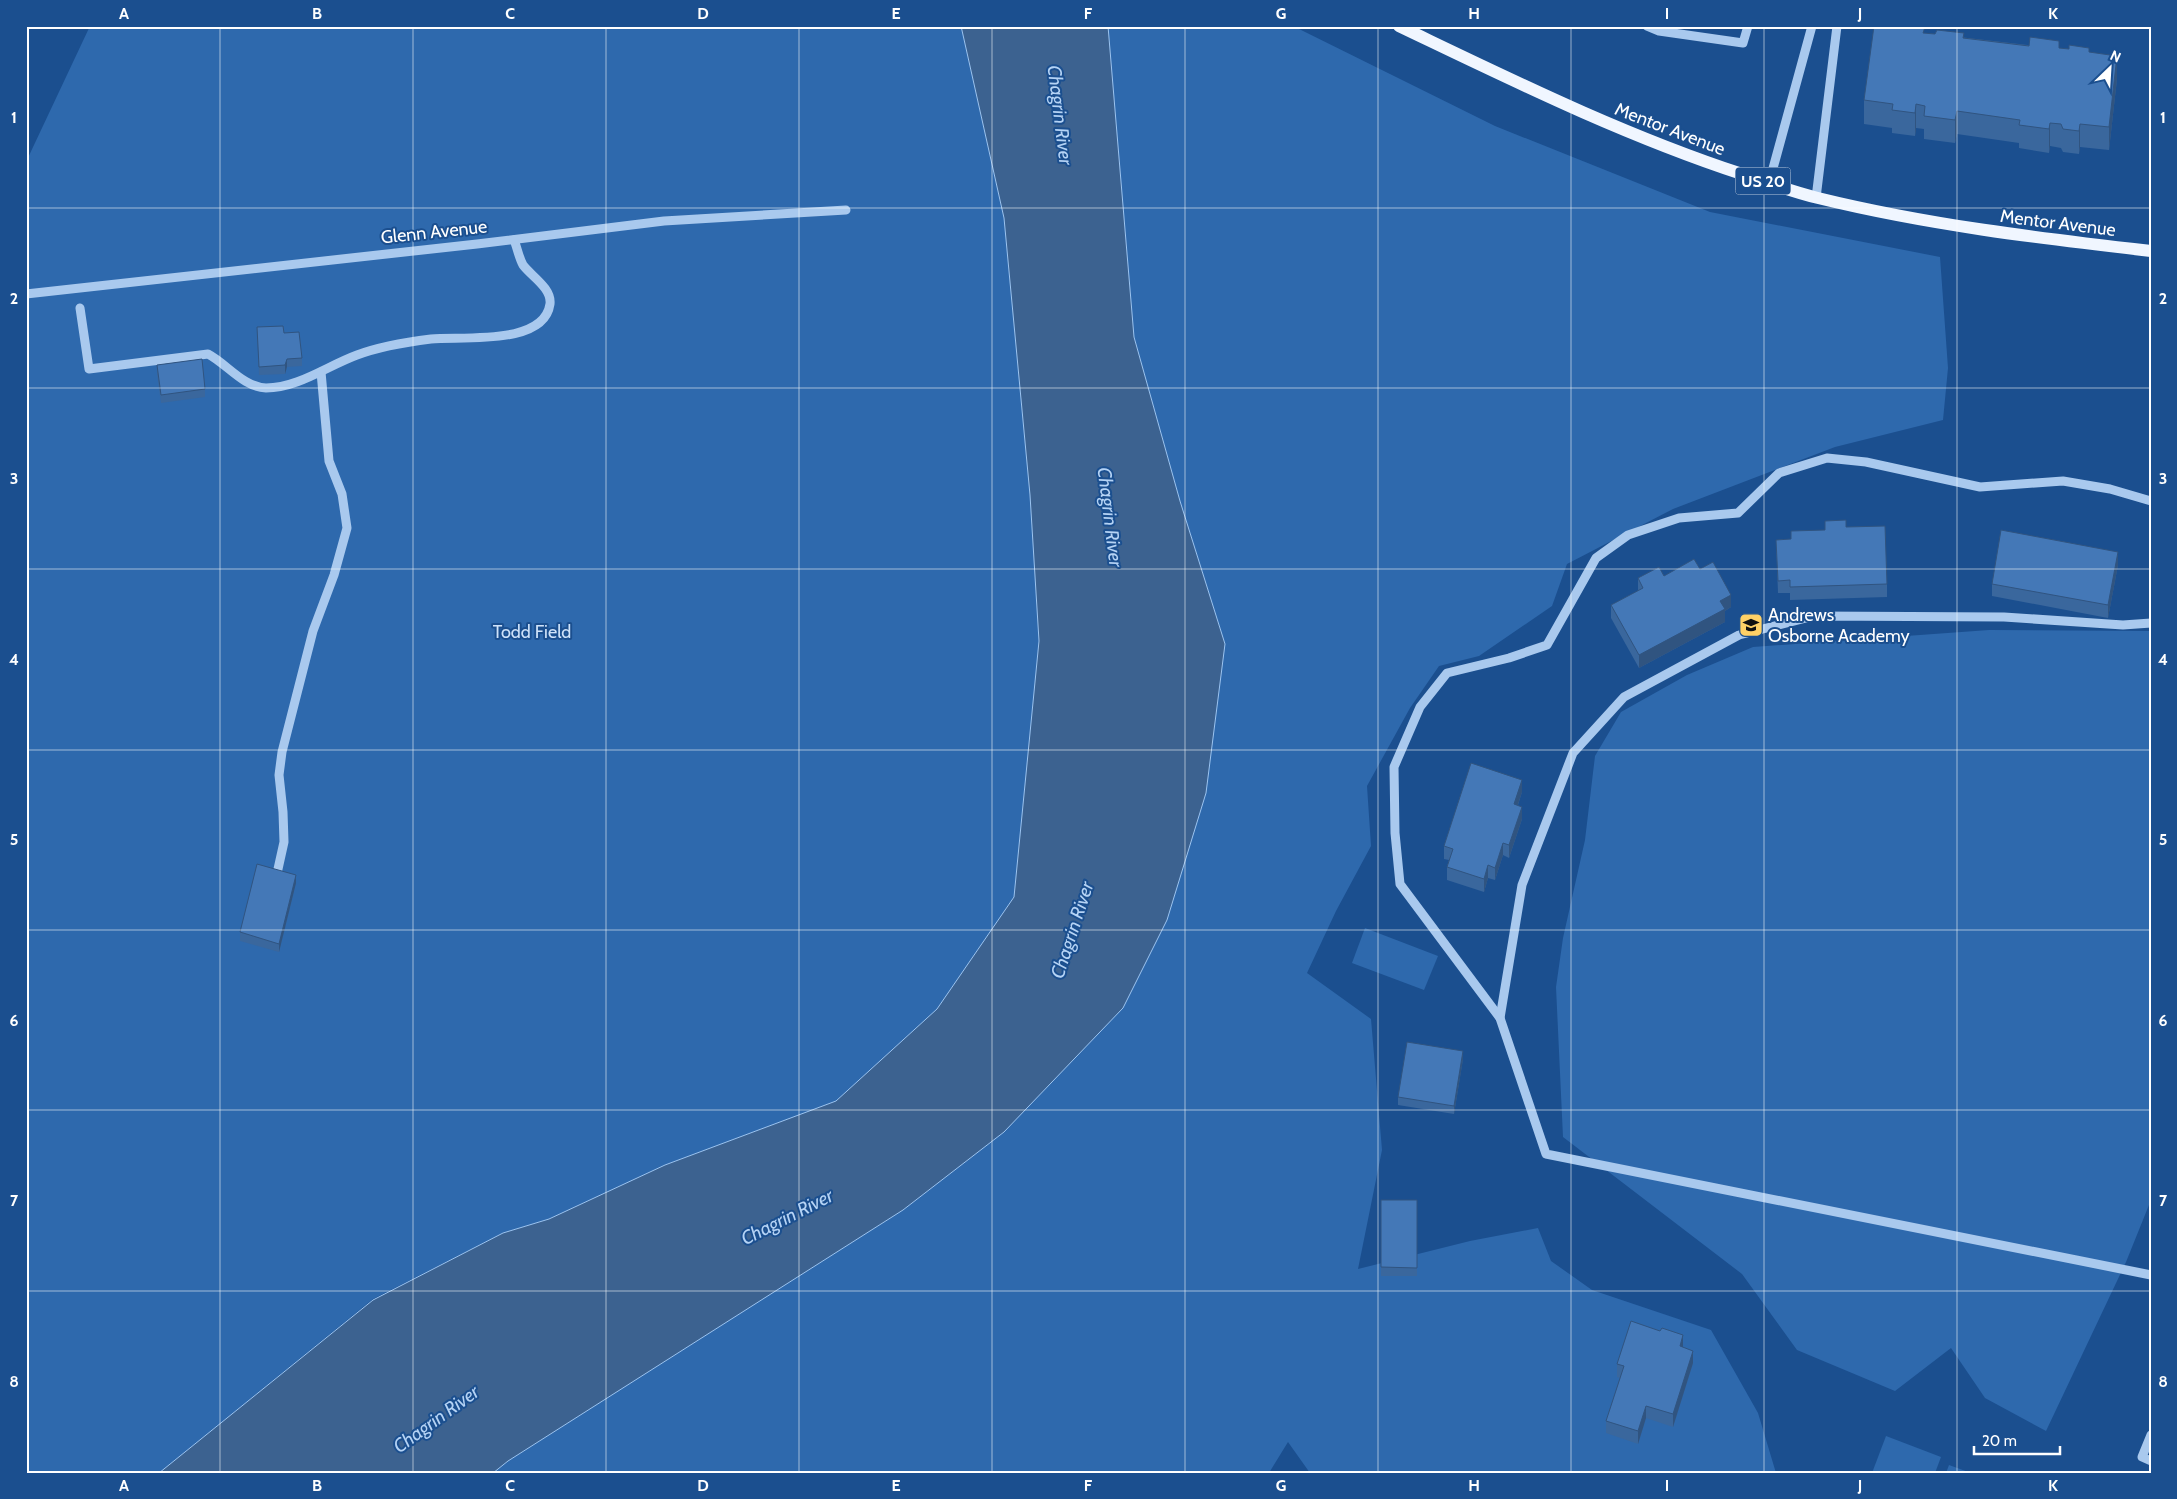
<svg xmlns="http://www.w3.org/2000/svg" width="2177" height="1499" font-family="Cabin,sans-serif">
  <rect width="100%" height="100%" fill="#1b4f8f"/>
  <g fill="#2e69ad">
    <path d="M 90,26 L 961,26 L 1004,218 L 1030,495 L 1039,641 L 1014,897 L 937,1009 L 836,1101 L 665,1165 L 549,1219 L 503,1233 L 373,1299 L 159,1473 L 26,1473 L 26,162 Z"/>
    <path d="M 1108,26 L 1293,26 L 1495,126 L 1710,212 L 1940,257 L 1948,368 L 1943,420 L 1835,447 L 1673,509 L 1567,564 L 1552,606 L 1479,656 L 1439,666 L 1410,708 L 1367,786 L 1371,846 L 1336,911 L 1307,973 L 1371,1019 L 1382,1150 L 1358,1269 L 1470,1241 L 1538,1228 L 1551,1261 L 1592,1290 L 1711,1330 L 1758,1413 L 1776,1473 L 1310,1473 L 1288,1442 L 1269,1473 L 493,1473 L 508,1461 L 903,1210 L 1004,1132 L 1225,644 L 1180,501 L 1134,337 Z"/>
    <path d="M 1989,630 L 2151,631 L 2151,1200 L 2126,1262 L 2046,1431 L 1985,1398 L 1951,1348 L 1895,1391 L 1797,1350 L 1742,1274 L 1563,1137 L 1556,987 L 1563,938 L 1585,840 L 1595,756 L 1621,712 L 1687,675 L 1753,647 Z"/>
    <path d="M 1365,928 L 1438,956 L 1424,990 L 1352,963 Z"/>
    <path d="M 1886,1436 L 1941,1457 L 1935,1473 L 1872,1473 Z"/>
    <path d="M 1949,1465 L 1971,1473 L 1946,1473 Z"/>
  </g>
  <path fill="#3c6290" stroke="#9cc4f0" d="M 961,26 L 1108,26 L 1134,337 L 1180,501 L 1225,644 L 1206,793 L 1167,920 L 1123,1008 L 1004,1132 L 903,1210 L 508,1461 L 493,1473 L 159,1473 L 373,1300 L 503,1233 L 549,1219 L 665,1165 L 836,1101 L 937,1009 L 1014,897 L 1039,641 L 1030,495 L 1004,218 Z"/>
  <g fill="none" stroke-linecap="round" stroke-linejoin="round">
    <g stroke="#a9c9ee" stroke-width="9">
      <path d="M 1647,26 L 1659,31 L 1743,43 L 1748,26"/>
      <path d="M 1769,183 L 1812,26"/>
      <path d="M 1816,198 L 1837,26"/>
      <path d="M 26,294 L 477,244 L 664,221 L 846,210"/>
      <path d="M 80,308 L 89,369 L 208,354 C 227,364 243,387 266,388 C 298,388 327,366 357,355 C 381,346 407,342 431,339 C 462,336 544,346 550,304 C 552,288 531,276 523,265 C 519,258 517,247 514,240"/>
      <path d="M 2151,501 L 2110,489 L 2063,481 L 1980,487 L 1866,462 L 1827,458 L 1779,473 L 1738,513 L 1679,518 L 1628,535 L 1596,558 L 1547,645 L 1509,658 L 1447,673 L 1420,707 L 1394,767 L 1395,833 L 1400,884 L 1500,1018 L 1546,1154 L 2151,1275"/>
      <path d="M 276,878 L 284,842 L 283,812 L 279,775 L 282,752 L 313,631 L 334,575 L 347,528 L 342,494 L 329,461 L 321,372"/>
      <path d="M 1500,1018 L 1522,885 L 1573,753 L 1624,697 L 1739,635 L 1814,616 L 2004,617 L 2123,625 L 2151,623"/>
      <path d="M 2151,1435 L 2142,1457 L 2151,1461"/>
    </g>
    <path stroke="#f0f6ff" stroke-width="12" d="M 1399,26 C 1512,80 1623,135 1742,174 C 1767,182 1792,192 1818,198 C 1928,225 2038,238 2151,251"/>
  </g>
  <g fill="#3a679d">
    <path d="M 1925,33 L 2089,52 L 2117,79 L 2109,150 L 2080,147 L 2079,154 L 2063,152 L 2061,148 L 2050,146 L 2049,153 L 2019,148 L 2019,143 L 1957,134 L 1955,143 L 1924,139 L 1924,129 L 1916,128 L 1915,136 L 1892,133 L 1892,128 L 1864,124 L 1864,100 Z"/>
    <path d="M 257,327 L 284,333 L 302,358 L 302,366 L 287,367 L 285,374 L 259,375 Z"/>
    <path d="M 157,365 L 205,389 L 205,397 L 161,403 L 157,374 Z"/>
    <path d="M 1846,527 L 1887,584 L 1887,597 L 1790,600 L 1790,593 L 1778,593 L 1776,540 L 1791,539 L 1825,530 Z"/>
    <path d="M 2118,565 L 2108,618 L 1992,596 L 1992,584 Z"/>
    <path d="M 1700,569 L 1731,607 L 1725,611 L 1725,622 L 1639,668 L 1611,618 L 1611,605 L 1638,591 L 1638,578 L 1664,576 Z"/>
    <path d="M 1522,792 L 1518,805 L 1522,819 L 1509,858 L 1503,855 L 1495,880 L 1488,878 L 1484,892 L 1447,880 L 1447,867 L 1449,860 L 1444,859 L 1444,846 Z"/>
    <path d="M 296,883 L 279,952 L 240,941 L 240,932 Z"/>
    <path d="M 1463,1059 L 1454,1114 L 1398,1105 L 1398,1097 Z"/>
    <rect x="1381" y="1200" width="36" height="76"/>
    <path d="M 1683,1347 L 1693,1363 L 1673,1427 L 1646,1418 L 1638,1444 L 1606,1433 L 1606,1421 L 1620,1378 L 1617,1377 L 1617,1364 Z"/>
  </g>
  <g fill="#305480">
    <path d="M 2117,56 L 2117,79 L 2109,150 L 2109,127 Z"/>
    <path d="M 1916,104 L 1916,128 L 1915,136 L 1915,113 Z"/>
    <path d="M 1957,111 L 1957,134 L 1955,143 L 1955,120 Z"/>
    <path d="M 2050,123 L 2050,146 L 2049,153 L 2049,129 Z"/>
    <path d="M 2080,124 L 2080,147 L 2079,154 L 2079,131 Z"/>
    <path d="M 287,359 L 287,367 L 285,374 L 285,365 Z"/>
    <path d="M 2118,552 L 2118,565 L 2108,618 L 2108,605 Z"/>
    <path d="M 1731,595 L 1731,607 L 1725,611 L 1725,622 L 1639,668 L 1639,655 L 1720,601 Z"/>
    <path d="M 1522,780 L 1522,792 L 1514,816 L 1514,804 Z"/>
    <path d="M 1522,807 L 1522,819 L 1509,858 L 1509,845 Z"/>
    <path d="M 1503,843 L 1503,855 L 1495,880 L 1495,868 Z"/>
    <path d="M 1488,865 L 1488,878 L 1484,892 L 1484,879 Z"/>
    <path d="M 296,875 L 296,883 L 279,952 L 279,944 Z"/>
    <path d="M 1463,1051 L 1463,1059 L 1454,1114 L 1454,1106 Z"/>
    <path d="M 1683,1335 L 1683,1348 L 1680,1346 Z"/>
    <path d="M 1693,1351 L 1693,1363 L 1673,1427 L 1673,1414 Z"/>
    <path d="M 1646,1406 L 1646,1418 L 1638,1444 L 1638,1431 Z"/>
  </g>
  <g fill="#4478b7" stroke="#305480">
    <path d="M 1874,26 L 1890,26 L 1902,28 L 1903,26 L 1917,26 L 1925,27 L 1923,33 L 1935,34 L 1937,30 L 1964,33 L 1963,38 L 2029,46 L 2030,37 L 2059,41 L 2059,48 L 2069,49 L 2069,45 L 2089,48 L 2089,52 L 2117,56 L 2109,127 L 2080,124 L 2079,131 L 2063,129 L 2061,124 L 2050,123 L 2049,129 L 2019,125 L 2020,120 L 1957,111 L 1955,120 L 1924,116 L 1925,106 L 1916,104 L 1915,113 L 1892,110 L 1893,104 L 1864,100 Z"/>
    <path d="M 283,326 L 284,333 L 299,332 L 302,358 L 287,359 L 285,365 L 259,367 L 257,327 Z"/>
    <path d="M 202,359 L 205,389 L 161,395 L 157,365 Z"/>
    <path d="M 1846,520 L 1846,527 L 1885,526 L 1887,584 L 1790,587 L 1790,580 L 1778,581 L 1776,540 L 1791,539 L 1791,531 L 1825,530 L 1825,521 Z"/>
    <path d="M 2001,530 L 2118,552 L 2108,605 L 1992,584 Z"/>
    <path d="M 1694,559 L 1700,569 L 1713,562 L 1731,595 L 1720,601 L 1725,609 L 1639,655 L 1611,605 L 1643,588 L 1638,578 L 1659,567 L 1664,576 Z"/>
    <path d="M 1471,763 L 1522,780 L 1514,804 L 1522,807 L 1509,845 L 1503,843 L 1495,868 L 1488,865 L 1484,879 L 1447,867 L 1453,849 L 1444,846 Z"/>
    <path d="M 257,864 L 296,875 L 279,944 L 240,932 Z"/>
    <path d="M 1407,1042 L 1463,1051 L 1454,1106 L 1398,1097 Z"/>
    <path d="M 1381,1200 L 1417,1200 L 1417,1268 L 1381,1267 Z"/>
    <path d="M 1631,1321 L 1660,1331 L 1662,1328 L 1683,1335 L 1680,1346 L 1693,1351 L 1673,1414 L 1646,1406 L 1638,1431 L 1606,1421 L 1624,1366 L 1617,1364 Z"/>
  </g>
  <path fill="none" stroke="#fff" stroke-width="1" stroke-opacity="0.55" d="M 220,26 L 220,1473M 413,26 L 413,1473M 606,26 L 606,1473M 799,26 L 799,1473M 992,26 L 992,1473M 1185,26 L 1185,1473M 1378,26 L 1378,1473M 1571,26 L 1571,1473M 1764,26 L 1764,1473M 1957,26 L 1957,1473M 26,208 L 2151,208M 26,388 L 2151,388M 26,569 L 2151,569M 26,750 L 2151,750M 26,930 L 2151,930M 26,1110 L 2151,1110M 26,1291 L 2151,1291"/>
  <defs>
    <g id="school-square" transform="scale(1.25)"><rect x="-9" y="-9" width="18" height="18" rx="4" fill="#ffd166" stroke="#1b4f8f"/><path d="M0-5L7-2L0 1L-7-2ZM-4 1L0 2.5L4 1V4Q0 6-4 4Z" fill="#111"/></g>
  </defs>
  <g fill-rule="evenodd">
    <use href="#school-square" x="1751" y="625"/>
  </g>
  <g text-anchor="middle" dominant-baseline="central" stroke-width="4" stroke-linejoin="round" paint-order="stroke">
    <rect fill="#1b4f8f" stroke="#bbcadd" stroke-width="1" x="1735.5" y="167.5" width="55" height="27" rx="4"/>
    <g font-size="16" font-weight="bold" fill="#fff">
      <text x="1763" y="181">US 20</text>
    </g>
    <g font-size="18" fill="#fff" stroke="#1b4f8f">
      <text transform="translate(1670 129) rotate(21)">Mentor Avenue</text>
      <text transform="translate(2058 223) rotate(7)">Mentor Avenue</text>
      <text transform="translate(434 232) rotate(-6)">Glenn Avenue</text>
    </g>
    <g font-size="18" fill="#fff" stroke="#1b4f8f" text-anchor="start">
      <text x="1768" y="615">Andrews<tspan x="1768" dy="21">Osborne Academy</tspan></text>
    </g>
    <g font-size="18" fill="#cfe3fa" stroke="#1b4f8f">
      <text x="532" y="632">Todd Field</text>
    </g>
    <g font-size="19" font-style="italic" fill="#b5d3f5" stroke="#1b4f8f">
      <text transform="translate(1060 115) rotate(83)">Chagrin River</text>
      <text transform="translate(1110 517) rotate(83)">Chagrin River</text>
      <text transform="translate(1072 930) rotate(-72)">Chagrin River</text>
      <text transform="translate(787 1217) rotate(-27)">Chagrin River</text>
      <text transform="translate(436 1419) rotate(-36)">Chagrin River</text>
    </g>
  </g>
  <rect width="2177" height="1499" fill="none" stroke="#1b4f8f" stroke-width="55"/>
  <g transform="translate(2110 68) rotate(25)" stroke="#1b4f8f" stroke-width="4" paint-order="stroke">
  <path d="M0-4L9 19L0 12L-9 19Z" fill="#ffffff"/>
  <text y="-8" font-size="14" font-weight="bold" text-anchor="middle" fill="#ffffff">N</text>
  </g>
  <path d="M1974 1446v8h86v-8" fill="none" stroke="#ffffff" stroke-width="2.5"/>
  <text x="1982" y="1446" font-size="15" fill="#ffffff" stroke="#1b4f8f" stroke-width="4" paint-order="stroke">20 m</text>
  <rect x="28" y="28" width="2122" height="1444" fill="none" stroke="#fff" stroke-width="2"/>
  <g font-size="16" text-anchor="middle" font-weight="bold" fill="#fff">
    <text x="124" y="19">A</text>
    <text x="317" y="19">B</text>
    <text x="510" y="19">C</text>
    <text x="703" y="19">D</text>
    <text x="896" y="19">E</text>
    <text x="1088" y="19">F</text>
    <text x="1281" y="19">G</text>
    <text x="1474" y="19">H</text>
    <text x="1667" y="19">I</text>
    <text x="1860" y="19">J</text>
    <text x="2053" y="19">K</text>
    <text x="14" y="123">1</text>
    <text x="2163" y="123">1</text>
    <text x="14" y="304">2</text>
    <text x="2163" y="304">2</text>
    <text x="14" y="484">3</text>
    <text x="2163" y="484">3</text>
    <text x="14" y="665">4</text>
    <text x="2163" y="665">4</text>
    <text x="14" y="845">5</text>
    <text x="2163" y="845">5</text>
    <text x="14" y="1026">6</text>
    <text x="2163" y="1026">6</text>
    <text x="14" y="1206">7</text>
    <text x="2163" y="1206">7</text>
    <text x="14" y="1387">8</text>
    <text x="2163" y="1387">8</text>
    <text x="124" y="1491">A</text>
    <text x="317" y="1491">B</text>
    <text x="510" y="1491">C</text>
    <text x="703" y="1491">D</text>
    <text x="896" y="1491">E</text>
    <text x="1088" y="1491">F</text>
    <text x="1281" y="1491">G</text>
    <text x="1474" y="1491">H</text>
    <text x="1667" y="1491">I</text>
    <text x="1860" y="1491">J</text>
    <text x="2053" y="1491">K</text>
  </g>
</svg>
